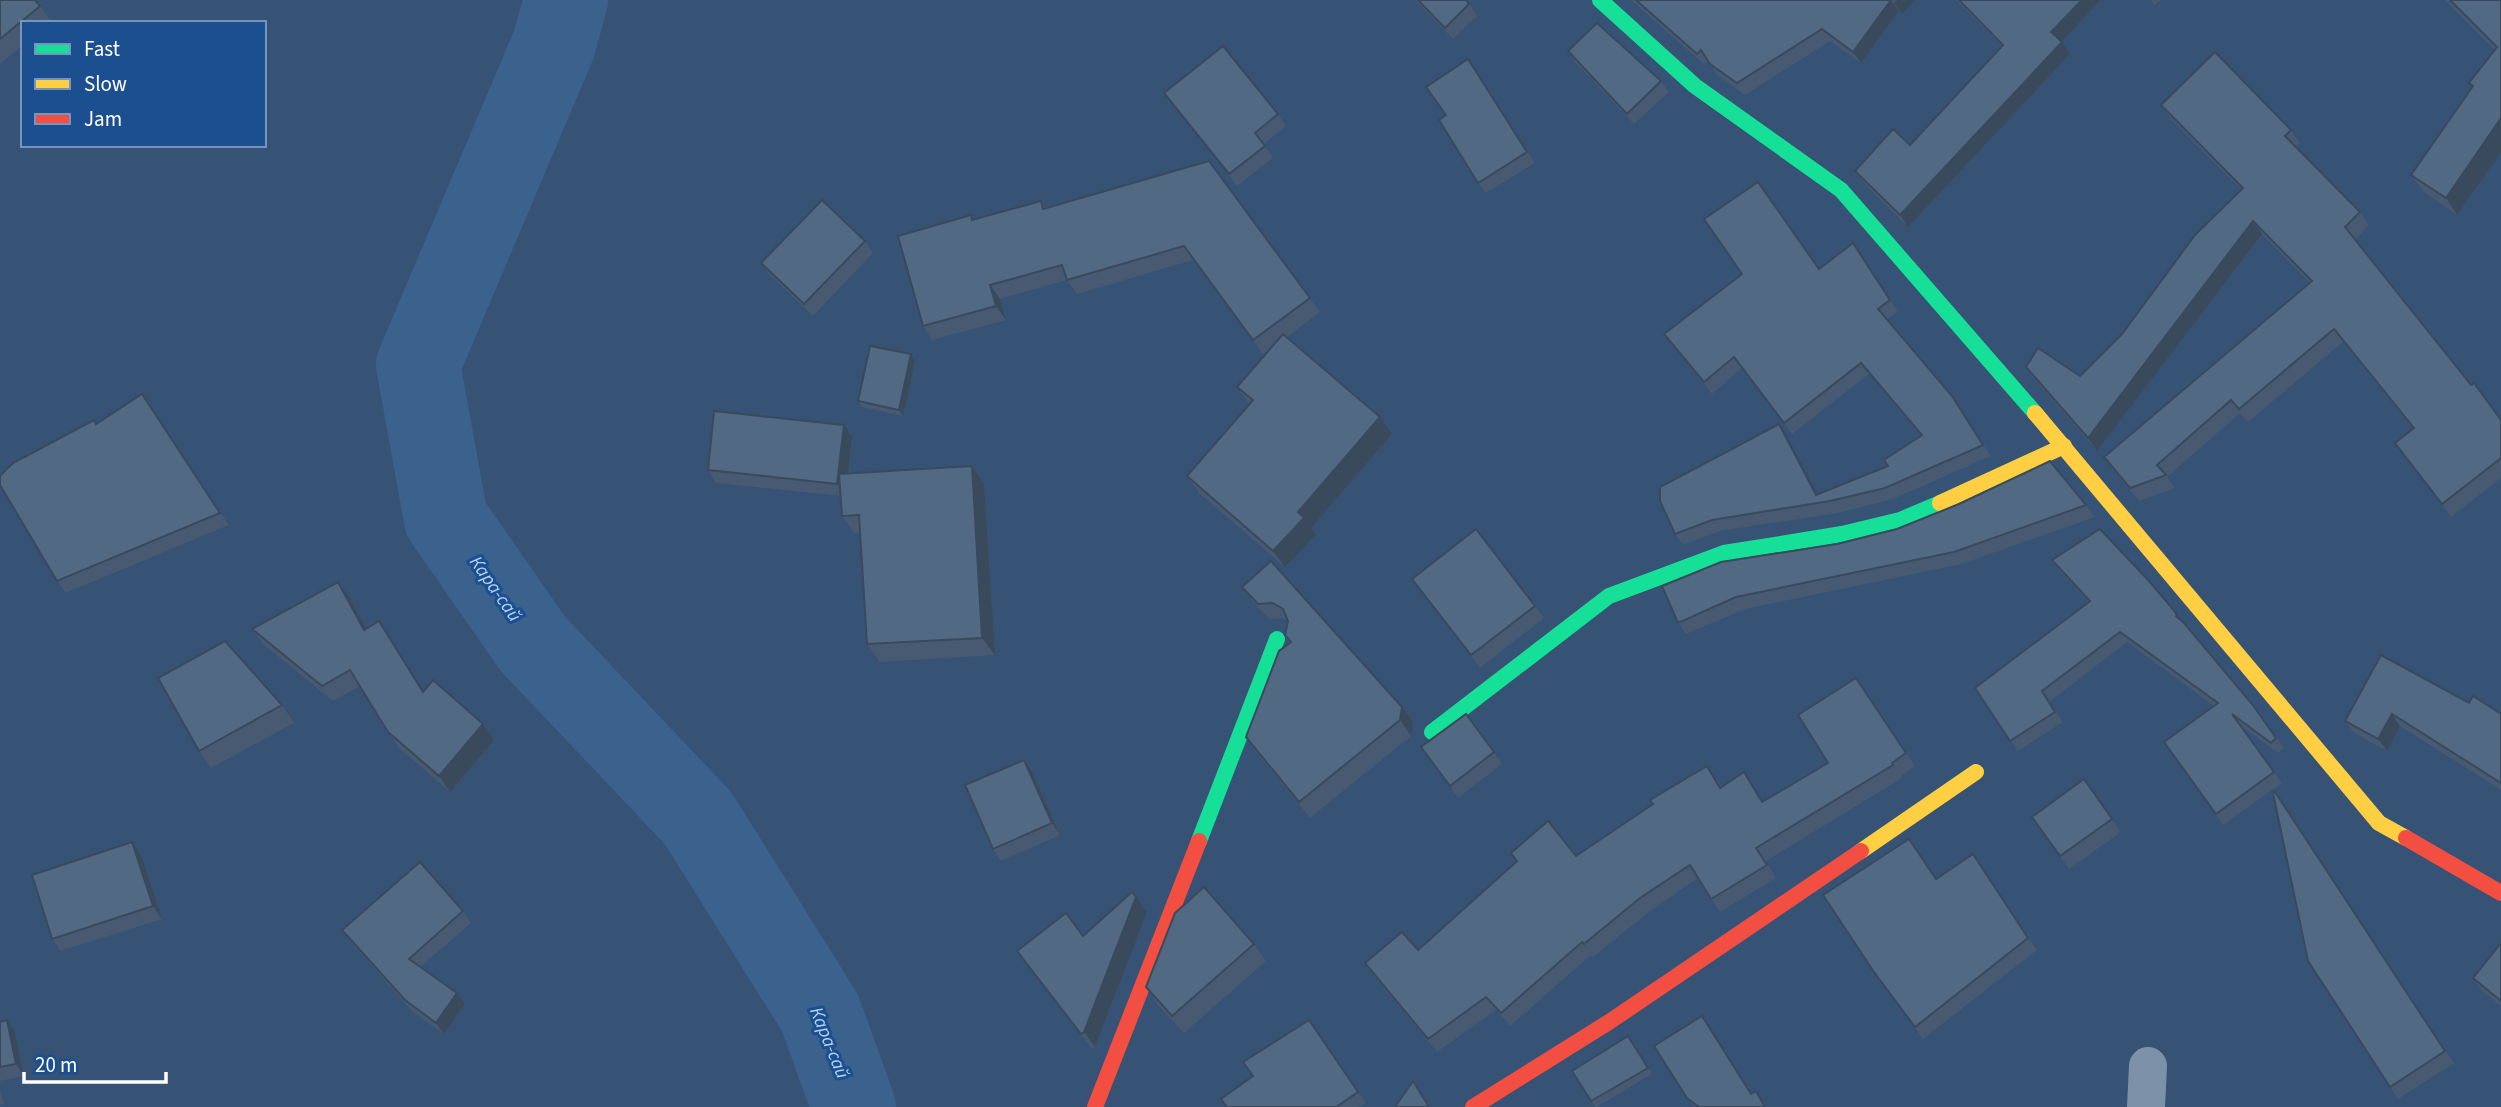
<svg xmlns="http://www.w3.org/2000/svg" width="2501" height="1107" font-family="'Source Sans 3',sans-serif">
  <rect width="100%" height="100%" fill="#365274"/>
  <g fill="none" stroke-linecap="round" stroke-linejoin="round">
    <path stroke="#3b618d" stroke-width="84" d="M 566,0 L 554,44 L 418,365 L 446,519 L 533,644 L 698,818 L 820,1013 L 854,1107"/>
    <path stroke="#7d92a8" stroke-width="38" d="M 2146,1107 L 2148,1066"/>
    <g stroke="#16e098" stroke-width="16">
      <path d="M 1600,0 L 1695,86 L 1841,190 L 2035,413"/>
      <path d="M 1432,732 L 1609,596 L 1724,553 L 1842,534 L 1900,520 L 1940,503"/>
      <path d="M 1199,841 L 1277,639"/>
    </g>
    <g stroke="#ffcf43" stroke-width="16">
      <path d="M 2035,413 L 2379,823 L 2406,838"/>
      <path d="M 1940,503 L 2064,446"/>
      <path d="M 1861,851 L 1976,772"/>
    </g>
    <g stroke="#f24e42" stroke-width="16">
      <path d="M 2406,838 L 2501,893"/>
      <path d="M 1095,1107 L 1199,841"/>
      <path d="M 1473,1107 L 1609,1022 L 1861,851"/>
    </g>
  </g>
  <g fill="#475a72">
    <path d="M 0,0 L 40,6 L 52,22 L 23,23 L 23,45 L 0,64 Z"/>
    <path d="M 1415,0 L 1467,0 L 1477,16 L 1453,39 Z"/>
    <path d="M 1631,0 L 1915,0 L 1902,14 L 1899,11 L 1861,63 L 1830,41 L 1745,95 L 1718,76 L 1708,61 L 1705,65 Z"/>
    <path d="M 1956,0 L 2100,0 L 2062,42 L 2070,54 L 1908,227 L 1863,182 L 1855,171 L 1910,145 L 2002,46 Z"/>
    <path d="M 2151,0 L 2162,0 L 2154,5 Z"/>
    <path d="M 2445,0 L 2501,0 L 2501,152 L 2457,215 L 2423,191 L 2411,175 L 2472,88 L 2469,83 L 2495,50 Z"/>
    <path d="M 1568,51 L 1661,81 L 1669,92 L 1634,124 L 1575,62 Z"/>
    <path d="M 1475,70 L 1535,163 L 1486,193 L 1478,183 L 1446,115 Z"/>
    <path d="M 1164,93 L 1278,114 L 1286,126 L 1264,144 L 1273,158 L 1237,186 Z"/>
    <path d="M 2161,105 L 2291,130 L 2300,143 L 2296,147 L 2360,212 L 2369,225 L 2355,240 L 2471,385 L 2501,420 L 2501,478 L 2451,517 L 2395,443 L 2413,429 L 2343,342 L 2248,422 L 2240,413 L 2167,477 L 2175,488 L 2139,501 L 2113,470 L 2104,457 L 2310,283 L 2262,234 L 2097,451 L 2035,380 L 2026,367 L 2080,376 L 2122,334 L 2242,190 L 2170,118 Z"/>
    <path d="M 1209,161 L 1320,312 L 1287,337 L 1392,434 L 1311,528 L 1316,535 L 1285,567 L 1199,493 L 1187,476 L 1249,404 L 1237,387 L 1271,348 L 1263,354 L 1193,260 L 1077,294 L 1067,280 L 1000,299 L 1006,320 L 932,340 L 923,326 L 974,220 L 1041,201 L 1046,209 Z"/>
    <path d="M 865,241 L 873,253 L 813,316 L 770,275 L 761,263 Z"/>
    <path d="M 1853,243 L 1898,312 L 1887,319 L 1952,396 L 1991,456 L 1893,499 L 1838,513 L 1720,531 L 1683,545 L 1675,534 L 1787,436 L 1818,494 L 1888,466 L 1921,436 L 1869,374 L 1792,434 L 1742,368 L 1712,394 L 1664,334 L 1819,269 Z"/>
    <path d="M 911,354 L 915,361 L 903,416 L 862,407 L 858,401 Z"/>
    <path d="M 142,394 L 229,525 L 66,593 L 57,581 L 97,424 Z"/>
    <path d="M 852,437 L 849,474 L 972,466 L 984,484 L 995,655 L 880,662 L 867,644 L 860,533 L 854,533 L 842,516 L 841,496 L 716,483 L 708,470 Z"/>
    <path d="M 2086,505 L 2095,517 L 1962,564 L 1745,609 L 1686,634 L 1678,623 L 1721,562 Z"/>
    <path d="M 2052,560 L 2182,621 L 2252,704 L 2284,748 L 2278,753 L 2240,725 L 2282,783 L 2223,825 L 2164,742 L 2214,706 L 2127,642 L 2049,702 L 2063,722 L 2018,751 L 1975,688 L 2089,602 L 2060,571 Z"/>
    <path d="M 1271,561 L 1413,722 L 1411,736 L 1310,818 L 1256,752 L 1246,737 L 1290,642 L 1285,635 L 1288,621 L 1284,618 L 1269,619 L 1253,602 L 1242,587 Z"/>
    <path d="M 1412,579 L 1535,606 L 1544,618 L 1480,668 Z"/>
    <path d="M 349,597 L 366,629 L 379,621 L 390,637 L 423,691 L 494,740 L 450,792 L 399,748 L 388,732 L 360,686 L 333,701 L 263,644 L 252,629 Z"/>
    <path d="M 1856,678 L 1915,766 L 1901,776 L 1902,778 L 1766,861 L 1776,878 L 1720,912 L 1698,878 L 1650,911 L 1593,957 L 1591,955 L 1510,1026 L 1496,1010 L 1437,1052 L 1374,976 L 1365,963 L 1418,950 L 1517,861 L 1511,853 L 1576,856 L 1716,779 L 1721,787 L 1753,785 L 1763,802 L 1828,763 Z"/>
    <path d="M 2469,703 L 2501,714 L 2501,790 L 2400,726 L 2387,751 L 2354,733 L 2345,721 Z"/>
    <path d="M 282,705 L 294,723 L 211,768 L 199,751 Z"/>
    <path d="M 1466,714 L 1502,764 L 1458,798 L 1421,747 Z"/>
    <path d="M 1032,772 L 1060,835 L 1001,861 L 993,849 Z"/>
    <path d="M 2084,779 L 2121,832 L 2069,869 L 2032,817 Z"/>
    <path d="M 2273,793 L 2454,1063 L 2398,1099 L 2390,1087 Z"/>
    <path d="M 132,842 L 141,855 L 162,919 L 61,951 L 52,939 Z"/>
    <path d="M 1982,867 L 2037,950 L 1923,1039 L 1874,972 L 1936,879 Z"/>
    <path d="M 463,911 L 471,923 L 420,967 L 457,993 L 465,1004 L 444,1034 L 413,1012 L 350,941 L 342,930 Z"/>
    <path d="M 1147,912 L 1095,1047 L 1092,1049 L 1017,951 L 1083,936 Z"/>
    <path d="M 2501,943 L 2501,1006 L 2481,990 L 2473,978 Z"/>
    <path d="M 1254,944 L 1266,961 L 1184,1033 L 1158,1005 L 1146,987 Z"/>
    <path d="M 1702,1016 L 1752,1094 L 1756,1091 L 1767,1107 L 1694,1107 L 1687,1098 Z"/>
    <path d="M 7,1020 L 15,1032 L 24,1076 L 0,1081 L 0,1022 Z"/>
    <path d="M 1309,1020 L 1366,1103 L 1359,1107 L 1227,1107 L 1253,1076 Z"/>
    <path d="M 1633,1042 L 1652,1074 L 1597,1107 L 1595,1107 L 1572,1071 Z"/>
    <path d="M 0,1091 L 4,1104 L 0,1105 Z"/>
  </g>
  <g fill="#394a5c">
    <path d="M 1891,0 L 1899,11 L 1861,63 L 1853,52 Z"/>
    <path d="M 1897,0 L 1915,0 L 1902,14 L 1894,3 Z"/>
    <path d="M 2082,0 L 2100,0 L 2060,44 L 2051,32 Z"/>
    <path d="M 2062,42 L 2070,54 L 1908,227 L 1900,215 Z"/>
    <path d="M 2501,118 L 2501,152 L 2457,215 L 2446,198 Z"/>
    <path d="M 2253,221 L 2262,234 L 2097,451 L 2088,438 Z"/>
    <path d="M 990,285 L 1000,299 L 1006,320 L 996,306 Z"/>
    <path d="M 911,354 L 915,361 L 903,416 L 899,410 Z"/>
    <path d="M 1380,417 L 1392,434 L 1311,528 L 1316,535 L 1285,567 L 1273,551 L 1298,512 Z"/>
    <path d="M 1779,424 L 1787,436 L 1822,502 L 1816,495 Z"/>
    <path d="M 844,425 L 852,437 L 846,496 L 837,484 Z"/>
    <path d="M 972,466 L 984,484 L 995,655 L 982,638 Z"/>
    <path d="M 338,582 L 349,597 L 375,646 L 364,630 Z"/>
    <path d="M 379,621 L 390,637 L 434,707 L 423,692 Z"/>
    <path d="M 1402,707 L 1413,722 L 1411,736 L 1400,720 Z"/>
    <path d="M 2392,714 L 2400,726 L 2387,751 L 2378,739 Z"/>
    <path d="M 483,724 L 494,740 L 450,792 L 439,776 Z"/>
    <path d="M 1024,760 L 1032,772 L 1060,835 L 1052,823 Z"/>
    <path d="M 1744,772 L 1753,785 L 1771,815 L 1762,802 Z"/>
    <path d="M 132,842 L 141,855 L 162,919 L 153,906 Z"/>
    <path d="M 1136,897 L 1147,912 L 1095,1047 L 1084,1032 Z"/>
    <path d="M 457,993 L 465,1004 L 444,1034 L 436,1023 Z"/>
    <path d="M 1702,1016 L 1711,1029 L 1760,1107 L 1751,1094 Z"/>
    <path d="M 7,1020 L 15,1032 L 24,1076 L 16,1064 Z"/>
  </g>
  <g fill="#526984" stroke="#394a5c" stroke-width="2">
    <path d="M 0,0 L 35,0 L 40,6 L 0,39 Z"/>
    <path d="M 1418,0 L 1466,0 L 1469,4 L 1445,28 Z"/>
    <path d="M 1636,0 L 1891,0 L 1853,52 L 1822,29 L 1737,83 L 1710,64 L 1701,50 L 1697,54 Z"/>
    <path d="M 1959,0 L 2082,0 L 2051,32 L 2062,42 L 1900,215 L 1855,171 L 1893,129 L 1910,145 L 2003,45 Z"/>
    <path d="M 2450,0 L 2501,0 L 2501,118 L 2446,198 L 2411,175 L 2473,86 L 2469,83 L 2497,47 Z"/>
    <path d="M 1597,23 L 1661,81 L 1627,114 L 1568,51 Z"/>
    <path d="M 1223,46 L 1278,114 L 1255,133 L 1265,146 L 1229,174 L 1164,93 Z"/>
    <path d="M 2215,52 L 2291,130 L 2285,136 L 2360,212 L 2345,227 L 2471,385 L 2474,383 L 2501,420 L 2501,458 L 2442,504 L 2395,443 L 2414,428 L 2334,329 L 2239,409 L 2231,400 L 2157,465 L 2166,475 L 2130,488 L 2104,457 L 2312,281 L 2253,221 L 2088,438 L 2026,367 L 2038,348 L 2080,376 L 2122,334 L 2195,235 L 2243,188 L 2161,105 Z"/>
    <path d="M 1468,59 L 1527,152 L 1478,183 L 1439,120 L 1446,115 L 1426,87 Z"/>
    <path d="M 1209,161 L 1310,298 L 1253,340 L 1184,246 L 1067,280 L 1062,265 L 990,285 L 996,306 L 923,326 L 898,236 L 971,215 L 972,220 L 1041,201 L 1043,209 Z"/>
    <path d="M 1758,182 L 1819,269 L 1853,243 L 1890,300 L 1878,309 L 1952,396 L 1983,445 L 1885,488 L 1830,501 L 1712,520 L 1675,534 L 1660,501 L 1660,487 L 1779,424 L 1816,495 L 1888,466 L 1884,460 L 1922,435 L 1861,363 L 1784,423 L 1734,357 L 1704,382 L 1664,334 L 1742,274 L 1704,219 Z"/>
    <path d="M 822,200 L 865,241 L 804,304 L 761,263 Z"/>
    <path d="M 1283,334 L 1380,417 L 1298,512 L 1304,518 L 1273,551 L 1187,476 L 1253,400 L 1237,387 Z"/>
    <path d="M 870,346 L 911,354 L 899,410 L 858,401 Z"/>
    <path d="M 142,394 L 220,513 L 57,581 L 0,485 L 0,476 L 13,463 L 94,420 L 96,424 Z"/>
    <path d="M 714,411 L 844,425 L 837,484 L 708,470 Z"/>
    <path d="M 2050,461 L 2086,505 L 1954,552 L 1736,597 L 1678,623 L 1662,586 L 1721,562 L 1837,544 L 1897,529 L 1959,504 Z"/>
    <path d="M 972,466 L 982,638 L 867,644 L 859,515 L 842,516 L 839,474 Z"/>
    <path d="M 1476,529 L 1535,606 L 1471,655 L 1412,579 Z"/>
    <path d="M 2100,529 L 2149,581 L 2177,614 L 2176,616 L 2184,623 L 2252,704 L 2276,738 L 2271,743 L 2232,714 L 2274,772 L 2216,814 L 2164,742 L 2218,703 L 2120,632 L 2042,691 L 2055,712 L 2010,741 L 1975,688 L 2090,601 L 2052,560 Z"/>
    <path d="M 1271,561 L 1402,707 L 1400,720 L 1299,802 L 1246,737 L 1279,651 L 1291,642 L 1285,635 L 1288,621 L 1283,609 L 1273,603 L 1258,604 L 1242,587 Z"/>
    <path d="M 338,582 L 364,630 L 379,621 L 423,692 L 433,680 L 483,724 L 439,776 L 388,732 L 350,670 L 322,686 L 252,629 Z"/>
    <path d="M 225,641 L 282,705 L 199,751 L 158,678 Z"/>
    <path d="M 2381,655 L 2469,703 L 2473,696 L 2501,714 L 2501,783 L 2392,714 L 2378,739 L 2345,721 Z"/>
    <path d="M 1856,678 L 1906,753 L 1892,763 L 1893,765 L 1756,848 L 1767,865 L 1711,899 L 1690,865 L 1640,898 L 1584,944 L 1582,942 L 1501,1013 L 1486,997 L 1428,1039 L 1365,963 L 1402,932 L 1418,950 L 1517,861 L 1511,853 L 1548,821 L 1576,856 L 1653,804 L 1650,800 L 1707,766 L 1720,788 L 1744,772 L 1762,802 L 1828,763 L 1798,715 Z"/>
    <path d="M 1466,714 L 1494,752 L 1450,786 L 1421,747 Z"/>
    <path d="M 1024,760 L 1052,823 L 993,849 L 965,785 Z"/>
    <path d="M 2084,779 L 2112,819 L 2060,856 L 2032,817 Z"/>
    <path d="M 2275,792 L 2445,1051 L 2390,1087 L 2308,961 L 2273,793 Z"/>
    <path d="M 1909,839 L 1936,879 L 1973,854 L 2028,938 L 1915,1027 L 1874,972 L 1823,895 Z"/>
    <path d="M 132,842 L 153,906 L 52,939 L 32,875 Z"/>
    <path d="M 420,862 L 463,911 L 409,959 L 457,993 L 436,1023 L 405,1000 L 342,930 Z"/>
    <path d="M 1204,887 L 1254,944 L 1172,1016 L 1146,987 L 1175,913 Z"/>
    <path d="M 1132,892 L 1136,897 L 1084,1032 L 1081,1034 L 1017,951 L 1066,913 L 1083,936 Z"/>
    <path d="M 2501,943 L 2501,1001 L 2473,978 Z"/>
    <path d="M 1702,1016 L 1751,1094 L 1756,1091 L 1765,1107 L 1699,1107 L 1687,1098 L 1654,1046 Z"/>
    <path d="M 7,1020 L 16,1064 L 0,1067 L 0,1022 Z"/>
    <path d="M 1309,1020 L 1358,1092 L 1336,1107 L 1227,1107 L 1221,1099 L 1253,1076 L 1243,1062 Z"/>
    <path d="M 1628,1036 L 1648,1068 L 1591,1101 L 1572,1071 Z"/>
    <path d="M 1413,1081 L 1429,1107 L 1395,1107 Z"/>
  </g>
  <g text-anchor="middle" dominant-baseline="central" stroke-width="6" stroke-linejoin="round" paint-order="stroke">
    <g font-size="19" font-style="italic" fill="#b5d3f5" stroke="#1b4f8f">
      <text transform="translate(495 589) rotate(55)">Кара-сай</text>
      <text transform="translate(829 1043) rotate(68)">Кара-сай</text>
    </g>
  </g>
  <rect x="21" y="21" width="245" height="126" fill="#1b4f8f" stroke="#7695bc" stroke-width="2"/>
  <rect x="35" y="44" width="35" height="10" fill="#16e098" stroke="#7695bc" stroke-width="2"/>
  <text x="84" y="56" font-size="21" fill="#ffffff">Fast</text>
  <rect x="35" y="79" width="35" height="10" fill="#ffcf43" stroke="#7695bc" stroke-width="2"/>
  <text x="84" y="91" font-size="21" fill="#ffffff">Slow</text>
  <rect x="35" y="114" width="35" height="10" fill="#f24e42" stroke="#7695bc" stroke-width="2"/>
  <text x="84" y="126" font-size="21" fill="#ffffff">Jam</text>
  <path d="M24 1072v10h142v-10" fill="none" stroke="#ffffff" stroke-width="3.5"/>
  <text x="35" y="1072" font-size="21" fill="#ffffff" stroke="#1b4f8f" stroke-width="5" paint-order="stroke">20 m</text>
</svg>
